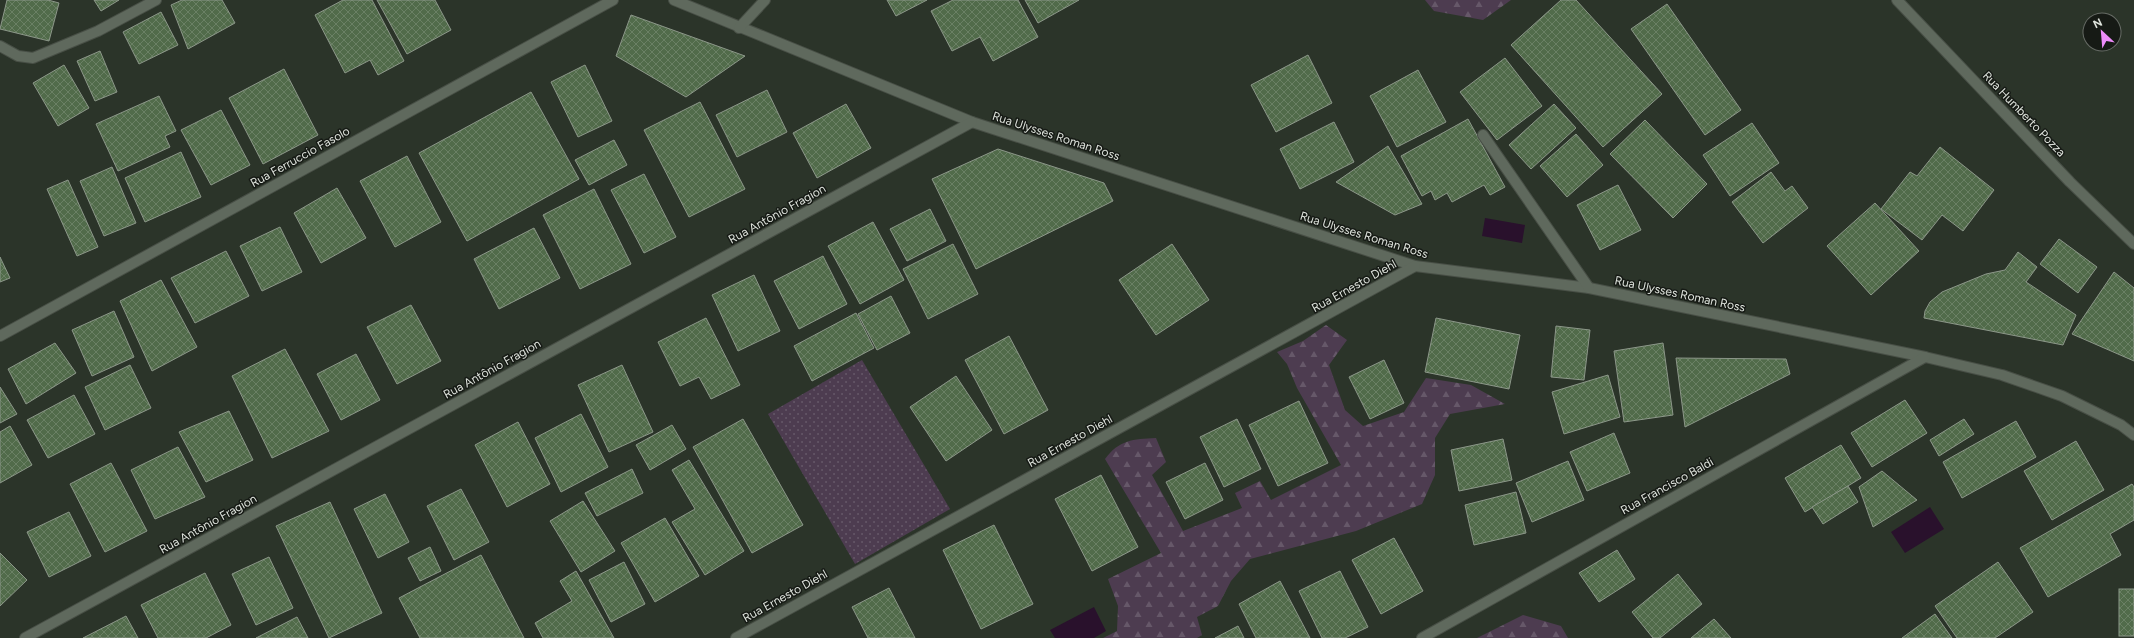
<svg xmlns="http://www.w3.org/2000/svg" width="2134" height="638" font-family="Figtree,sans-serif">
  <defs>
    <pattern id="grass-dots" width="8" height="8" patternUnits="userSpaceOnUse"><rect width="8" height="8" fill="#4d3c50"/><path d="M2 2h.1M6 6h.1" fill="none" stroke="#665869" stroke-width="1.8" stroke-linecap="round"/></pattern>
    <pattern id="forest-firs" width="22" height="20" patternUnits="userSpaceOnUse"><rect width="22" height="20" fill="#4d3c50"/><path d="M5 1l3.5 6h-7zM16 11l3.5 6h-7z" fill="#665869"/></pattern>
    <pattern id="building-cross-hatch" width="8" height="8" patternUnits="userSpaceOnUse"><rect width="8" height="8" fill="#516b4a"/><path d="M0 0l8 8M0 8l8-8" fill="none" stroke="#6a8064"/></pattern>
  </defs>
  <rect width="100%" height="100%" fill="#2b3429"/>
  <path fill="url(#grass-dots)" d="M 862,360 L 950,509 L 855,564 L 768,414 Z"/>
  <g fill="url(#forest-firs)">
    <path d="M 1425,0 L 1511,0 L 1483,20 L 1434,11 Z"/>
    <path d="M 1326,325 L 1347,340 L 1329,365 L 1345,410 L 1363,426 L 1404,412 L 1426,378 L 1471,385 L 1505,404 L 1450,414 L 1435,438 L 1435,475 L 1422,504 L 1356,531 L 1250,559 L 1231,581 L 1218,606 L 1197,617 L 1202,635 L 1197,638 L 1103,638 L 1117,631 L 1118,606 L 1108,579 L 1161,553 L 1105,459 C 1119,440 1133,439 1156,438 L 1166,462 L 1152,475 L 1183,531 L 1242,508 L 1235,493 L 1260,481 L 1271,500 L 1341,465 L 1297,388 L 1287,364 L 1277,352 L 1303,341 Z"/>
    <path d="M 1523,615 L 1561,626 L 1568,638 L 1477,638 Z"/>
  </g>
  <g fill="#29112c">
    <path d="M 1485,218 L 1525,225 L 1522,243 L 1482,236 Z"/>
    <path d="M 1930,507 L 1944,529 L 1905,553 L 1891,532 Z"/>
    <path d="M 1094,607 L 1106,631 L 1094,638 L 1055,638 L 1050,630 Z"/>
  </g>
  <g fill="url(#building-cross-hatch)" stroke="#8c9789">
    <path d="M 7,0 L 48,0 L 59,3 L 49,41 L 0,29 Z"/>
    <path d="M 94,0 L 119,0 L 101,11 Z"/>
    <path d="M 182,0 L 222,0 L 235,23 L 188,49 L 171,5 Z"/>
    <path d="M 343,0 L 372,0 L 404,61 L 378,75 L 370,60 L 345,73 L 315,15 Z"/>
    <path d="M 377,0 L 435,0 L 451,30 L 407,54 Z"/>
    <path d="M 887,0 L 927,0 L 896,16 Z"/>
    <path d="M 953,0 L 1018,0 L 1038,37 L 993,61 L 980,37 L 952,51 L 931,11 Z"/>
    <path d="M 1025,0 L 1079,0 L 1038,23 Z"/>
    <path d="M 1561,0 L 1576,0 L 1662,94 L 1603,147 L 1511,45 Z"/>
    <path d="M 1667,4 L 1741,110 L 1705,135 L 1631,29 Z"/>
    <path d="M 161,12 L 178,45 L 139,64 L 123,32 Z"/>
    <path d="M 631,15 L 745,56 L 686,97 L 616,56 Z"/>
    <path d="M 100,51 L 117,92 L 95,101 L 77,61 Z"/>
    <path d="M 1308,55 L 1332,103 L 1276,132 L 1251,85 Z"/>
    <path d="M 1505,58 L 1542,106 L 1497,140 L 1460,92 Z"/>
    <path d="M 64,65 L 89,108 L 58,126 L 33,83 Z"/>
    <path d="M 585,65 L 612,121 L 578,137 L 551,82 Z"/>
    <path d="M 284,69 L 318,135 L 263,164 L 229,98 Z"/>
    <path d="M 1418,70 L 1446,122 L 1397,147 L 1370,96 Z"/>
    <path d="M 767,90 L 787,132 L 737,157 L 716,115 Z"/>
    <path d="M 531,92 L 579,179 L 467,241 L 419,153 Z"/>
    <path d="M 159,96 L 176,131 L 165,136 L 170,147 L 118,171 L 96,124 Z"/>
    <path d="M 700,102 L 745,189 L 689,217 L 644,130 Z"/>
    <path d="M 846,104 L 871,148 L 817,178 L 793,133 Z"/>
    <path d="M 1554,104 L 1576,128 L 1531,169 L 1509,145 Z"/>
    <path d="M 221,110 L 250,165 L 211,185 L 181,130 Z"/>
    <path d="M 1468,119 L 1505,187 L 1490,195 L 1484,185 L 1452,202 L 1447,193 L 1435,200 L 1431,191 L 1422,196 L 1401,156 Z"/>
    <path d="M 1645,120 L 1707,184 L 1673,218 L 1610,154 Z"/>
    <path d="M 1334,122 L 1354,162 L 1300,189 L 1280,149 Z"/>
    <path d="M 1752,123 L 1779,163 L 1730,196 L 1703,155 Z"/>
    <path d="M 1576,134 L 1603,165 L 1567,197 L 1540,166 Z"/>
    <path d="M 614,140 L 627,165 L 589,185 L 575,160 Z"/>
    <path d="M 1388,146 L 1422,204 L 1395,215 L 1336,182 Z"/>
    <path d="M 1940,147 L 1994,190 L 1963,231 L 1942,215 L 1922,240 L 1881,209 L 1910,172 L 1917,176 Z"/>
    <path d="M 998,149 L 1104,183 L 1113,201 L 976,269 L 932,179 Z"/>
    <path d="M 181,152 L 201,197 L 145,222 L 125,178 Z"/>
    <path d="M 407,156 L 441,222 L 395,247 L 360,181 Z"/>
    <path d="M 112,167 L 136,223 L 104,236 L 80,181 Z"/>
    <path d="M 1771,172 L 1785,191 L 1792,186 L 1808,208 L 1763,243 L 1732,202 Z"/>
    <path d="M 644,174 L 676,237 L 644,253 L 611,190 Z"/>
    <path d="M 68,180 L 98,247 L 77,256 L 47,189 Z"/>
    <path d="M 1618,185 L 1641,230 L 1600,250 L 1577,205 Z"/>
    <path d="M 337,188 L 366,238 L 321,263 L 294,213 Z"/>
    <path d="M 594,189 L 631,264 L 580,289 L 543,215 Z"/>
    <path d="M 1875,203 L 1919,251 L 1871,295 L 1827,246 Z"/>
    <path d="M 930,209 L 946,241 L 907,261 L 890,229 Z"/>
    <path d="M 873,222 L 904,280 L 860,304 L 828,246 Z"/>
    <path d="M 280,227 L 302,272 L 262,291 L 240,246 Z"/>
    <path d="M 534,228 L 560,278 L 499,309 L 474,259 Z"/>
    <path d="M 2059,239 L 2097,267 L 2078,293 L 2040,264 Z"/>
    <path d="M 953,244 L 978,294 L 928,319 L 903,269 Z"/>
    <path d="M 1172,244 L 1209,300 L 1156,335 L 1119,280 Z"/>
    <path d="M 226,251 L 249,296 L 195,323 L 171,278 Z"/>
    <path d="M 2018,252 L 2037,267 L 2026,282 L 2076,315 L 2063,345 L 1924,318 L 1925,311 L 1930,302 L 1942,292 L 1986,274 L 2005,270 Z"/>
    <path d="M 823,256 L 847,304 L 799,329 L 774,281 Z"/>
    <path d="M 0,257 L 10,278 L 0,282 Z"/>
    <path d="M 2114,272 L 2134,288 L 2134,361 L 2072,334 Z"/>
    <path d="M 754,275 L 780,331 L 738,351 L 712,295 Z"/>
    <path d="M 161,280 L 197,347 L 152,371 L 120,301 Z"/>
    <path d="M 891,296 L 910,333 L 877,350 L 858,314 Z"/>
    <path d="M 411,305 L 441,361 L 397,384 L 367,327 Z"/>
    <path d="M 114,311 L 134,357 L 92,376 L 72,330 Z"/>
    <path d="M 856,313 L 874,348 L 812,381 L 794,346 Z"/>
    <path d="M 706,318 L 740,385 L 711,399 L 699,377 L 680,386 L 658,342 Z"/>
    <path d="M 1436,318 L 1520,335 L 1509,389 L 1425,372 Z"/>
    <path d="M 1556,326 L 1590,330 L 1584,380 L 1551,377 Z"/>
    <path d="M 1009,336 L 1048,410 L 1004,434 L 965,360 Z"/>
    <path d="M 55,343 L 76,373 L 26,404 L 8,369 Z"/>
    <path d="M 1663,343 L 1673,415 L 1624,422 L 1614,351 Z"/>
    <path d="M 285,349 L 329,431 L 272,458 L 232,376 Z"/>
    <path d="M 356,354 L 380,400 L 341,420 L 317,374 Z"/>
    <path d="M 1676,358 L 1786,359 L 1790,374 L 1685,427 Z"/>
    <path d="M 1384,360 L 1404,403 L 1370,419 L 1349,377 Z"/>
    <path d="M 130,365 L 151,408 L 105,430 L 85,387 Z"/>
    <path d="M 622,365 L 653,432 L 609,452 L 578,385 Z"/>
    <path d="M 1608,375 L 1620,417 L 1564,434 L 1552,392 Z"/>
    <path d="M 956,376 L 992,430 L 946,461 L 910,407 Z"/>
    <path d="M 0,387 L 17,414 L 0,423 Z"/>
    <path d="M 74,395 L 95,434 L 48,458 L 27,420 Z"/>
    <path d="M 1905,400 L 1927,433 L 1872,467 L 1851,433 Z"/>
    <path d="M 1299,401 L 1328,463 L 1278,486 L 1249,425 Z"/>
    <path d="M 229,411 L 253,460 L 206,482 L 179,432 Z"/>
    <path d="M 581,414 L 608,467 L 561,492 L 535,438 Z"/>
    <path d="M 743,419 L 803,525 L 752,553 L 693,447 Z"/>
    <path d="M 1237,419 L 1261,469 L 1224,487 L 1200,437 Z"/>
    <path d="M 1964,419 L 1974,434 L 1939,456 L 1930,440 Z"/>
    <path d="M 2016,421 L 2036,457 L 1962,498 L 1943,462 Z"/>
    <path d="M 518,422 L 550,484 L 507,507 L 475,445 Z"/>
    <path d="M 672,425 L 686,449 L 650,470 L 636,445 Z"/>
    <path d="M 10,426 L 32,465 L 0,483 L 0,432 Z"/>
    <path d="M 1614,433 L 1630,473 L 1587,491 L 1570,452 Z"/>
    <path d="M 1503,439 L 1512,480 L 1459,491 L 1451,450 Z"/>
    <path d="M 2076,441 L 2104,490 L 2052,520 L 2024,471 Z"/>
    <path d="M 1841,445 L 1861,478 L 1805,512 L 1785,478 Z"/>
    <path d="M 178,447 L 205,497 L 155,519 L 131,470 Z"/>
    <path d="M 689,460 L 744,551 L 705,575 L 672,522 L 695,509 L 672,470 Z"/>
    <path d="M 1568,461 L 1584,500 L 1532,522 L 1516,483 Z"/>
    <path d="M 111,463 L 147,531 L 105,552 L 70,484 Z"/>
    <path d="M 1205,463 L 1223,500 L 1185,519 L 1166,482 Z"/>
    <path d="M 632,469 L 643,493 L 597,516 L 585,493 Z"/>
    <path d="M 1882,471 L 1917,500 L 1873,527 L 1859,487 Z"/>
    <path d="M 1101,475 L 1138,547 L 1092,571 L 1055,499 Z"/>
    <path d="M 2132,484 L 2134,487 L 2134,520 L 2110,534 L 2121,555 L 2048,597 L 2020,548 Z"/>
    <path d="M 1848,486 L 1858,502 L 1823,524 L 1812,507 Z"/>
    <path d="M 461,489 L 489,542 L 454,560 L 427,506 Z"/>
    <path d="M 1516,492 L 1526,533 L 1474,545 L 1465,505 Z"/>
    <path d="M 385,494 L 409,542 L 378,558 L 354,509 Z"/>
    <path d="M 583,501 L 615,551 L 581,572 L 550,521 Z"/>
    <path d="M 330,502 L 382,613 L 329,638 L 276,526 Z"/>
    <path d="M 69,512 L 91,556 L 49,577 L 27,532 Z"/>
    <path d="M 665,518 L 699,576 L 655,602 L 621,543 Z"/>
    <path d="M 994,525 L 1033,604 L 981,629 L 943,550 Z"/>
    <path d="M 1394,538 L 1423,591 L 1381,614 L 1352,560 Z"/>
    <path d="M 430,547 L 441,571 L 420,581 L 408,558 Z"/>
    <path d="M 1617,550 L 1635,579 L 1599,602 L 1579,573 Z"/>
    <path d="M 0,553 L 27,580 L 0,606 Z"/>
    <path d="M 481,555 L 524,638 L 420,638 L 399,598 Z"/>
    <path d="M 269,557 L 293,608 L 256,625 L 232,574 Z"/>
    <path d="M 624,562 L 645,604 L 611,622 L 589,580 Z"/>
    <path d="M 1998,562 L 2033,612 L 1995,638 L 1957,638 L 1935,606 Z"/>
    <path d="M 576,571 L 614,638 L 543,638 L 535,623 L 572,601 L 560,581 Z"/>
    <path d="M 1340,571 L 1368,627 L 1345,638 L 1322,638 L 1299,591 Z"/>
    <path d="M 205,573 L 231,625 L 206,638 L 158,638 L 141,605 Z"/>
    <path d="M 1678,574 L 1702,604 L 1660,638 L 1653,638 L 1632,612 Z"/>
    <path d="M 1280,581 L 1310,638 L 1256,638 L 1239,604 Z"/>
    <path d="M 889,588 L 915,638 L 868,638 L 852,607 Z"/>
    <rect x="2119" y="589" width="15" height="47"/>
    <path d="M 1935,614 L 1952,638 L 1902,638 Z"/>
    <path d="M 126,616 L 138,638 L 83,638 Z"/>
    <path d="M 297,617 L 308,638 L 256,638 Z"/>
    <path d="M 1714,619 L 1731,638 L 1691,638 Z"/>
    <path d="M 1238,626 L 1244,638 L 1215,638 Z"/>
  </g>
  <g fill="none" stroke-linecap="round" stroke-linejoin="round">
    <g stroke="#484f46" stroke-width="12">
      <g id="minor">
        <path d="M 674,0 L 972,122 L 1415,266 L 1589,288 L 1925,357 L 2002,375 L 2062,396 L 2121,425 L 2134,435"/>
        <path d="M 1897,0 L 2070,182 L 2134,244"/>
        <path d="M 739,28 L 765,0"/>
        <path d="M 0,46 L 18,56 L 33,58 L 98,31 L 156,0"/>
        <path d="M 1483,135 L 1589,288"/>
        <path d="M 0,336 L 613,0"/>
        <path d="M 25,638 L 972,122"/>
        <path d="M 736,638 L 1415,266"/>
        <path d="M 1422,638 L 1925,357"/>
      </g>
    </g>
    <use href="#minor" stroke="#5f695d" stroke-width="10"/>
  </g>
  <g text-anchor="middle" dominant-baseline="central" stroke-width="3" stroke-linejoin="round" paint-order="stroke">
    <g font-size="12" fill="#dfe4dd" stroke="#161a15">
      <text transform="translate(2024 114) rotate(46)">Rua Humberto Pozza</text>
      <text transform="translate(1056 136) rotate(18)">Rua Ulysses Roman Ross</text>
      <text transform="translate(300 157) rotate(-29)">Rua Ferruccio Fasolo</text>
      <text transform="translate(777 214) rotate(-29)">Rua Antônio Fragion</text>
      <text transform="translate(1364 235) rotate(17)">Rua Ulysses Roman Ross</text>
      <text transform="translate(1354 286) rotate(-29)">Rua Ernesto Diehl</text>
      <text transform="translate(1680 294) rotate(12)">Rua Ulysses Roman Ross</text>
      <text transform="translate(492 369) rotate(-29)">Rua Antônio Fragion</text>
      <text transform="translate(1070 441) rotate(-29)">Rua Ernesto Diehl</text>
      <text transform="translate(1667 486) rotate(-29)">Rua Francisco Baldi</text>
      <text transform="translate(208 524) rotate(-29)">Rua Antônio Fragion</text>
      <text transform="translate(785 596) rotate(-29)">Rua Ernesto Diehl</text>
    </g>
  </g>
  <g transform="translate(2102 32) rotate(334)"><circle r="19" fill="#161a15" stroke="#666b65"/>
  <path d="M0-3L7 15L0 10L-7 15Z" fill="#ed8cfa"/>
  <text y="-6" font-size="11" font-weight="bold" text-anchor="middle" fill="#dfe4dd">N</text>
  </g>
</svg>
